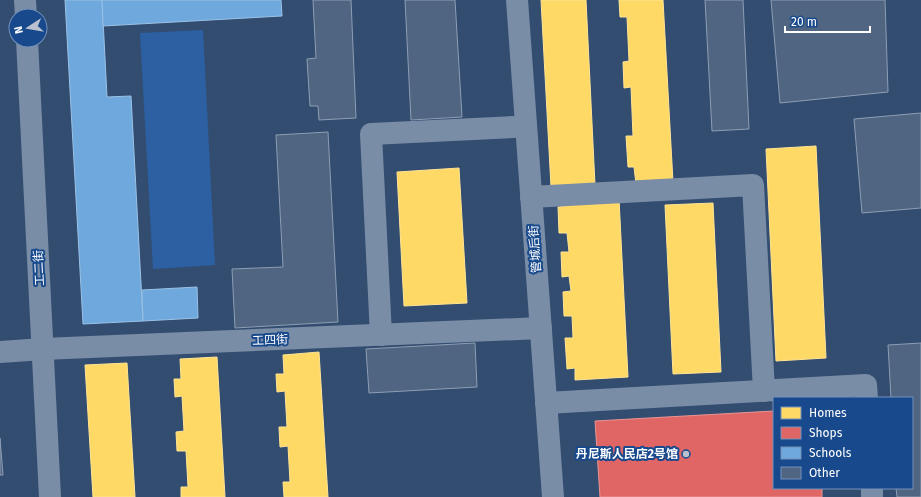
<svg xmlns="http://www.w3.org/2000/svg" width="921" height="497" font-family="'Fira Sans','Noto Sans SC',sans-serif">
  <rect width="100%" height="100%" fill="#334d71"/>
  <path fill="#2c60a2" d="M 203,30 L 215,265 L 153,269 L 140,33 Z"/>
  <g fill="#ffd966" stroke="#ffe494">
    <path d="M 541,0 L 586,0 L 595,185 L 551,187 Z"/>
    <path d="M 619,0 L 663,0 L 673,182 L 636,184 L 634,167 L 628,167 L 626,136 L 633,136 L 631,87 L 624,88 L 623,62 L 629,61 L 627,17 L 620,17 Z"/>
    <path d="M 816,146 L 826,358 L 776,361 L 766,149 Z"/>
    <path d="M 459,168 L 467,303 L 404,306 L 397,172 Z"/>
    <path d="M 619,199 L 628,377 L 575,380 L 575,368 L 567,369 L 565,338 L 573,338 L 572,316 L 564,316 L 563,292 L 571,291 L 569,276 L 562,277 L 561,252 L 569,252 L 567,233 L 559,233 L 558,207 L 566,206 L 566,202 Z"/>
    <path d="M 713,203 L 721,372 L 673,374 L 665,205 Z"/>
    <path d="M 319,352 L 328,497 L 284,497 L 283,482 L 290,482 L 288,446 L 280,447 L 279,427 L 287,427 L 285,391 L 277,392 L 276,374 L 284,374 L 283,355 Z"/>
    <path d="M 217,357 L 225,497 L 181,497 L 181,487 L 188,487 L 186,451 L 177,451 L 176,432 L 184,431 L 182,396 L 175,397 L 174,379 L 181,379 L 180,359 Z"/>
    <path d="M 127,363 L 135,497 L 93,497 L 85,365 Z"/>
  </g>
  <path fill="#e06666" stroke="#e99494" d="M 774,411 L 774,488 L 822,488 L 822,497 L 600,497 L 595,421 Z"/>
  <g fill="#6fa8dc" stroke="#9ac2e6">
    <path d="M 65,0 L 102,0 L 107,97 L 131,96 L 143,321 L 83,324 Z"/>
    <path d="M 102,0 L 281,0 L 282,16 L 103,26 Z"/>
    <path d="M 197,287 L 198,318 L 143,321 L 142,290 Z"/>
  </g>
  <g fill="#4f6582" stroke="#8e9eb4">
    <path d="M 313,0 L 351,0 L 356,118 L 319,120 L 318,106 L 310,106 L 307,59 L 316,58 Z"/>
    <path d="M 405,0 L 455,0 L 462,117 L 411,120 Z"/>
    <path d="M 705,0 L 743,0 L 749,129 L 712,131 Z"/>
    <path d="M 771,0 L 885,0 L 888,92 L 780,103 Z"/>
    <path d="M 921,113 L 921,208 L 862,213 L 854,119 Z"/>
    <path d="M 328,132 L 338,322 L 235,328 L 232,269 L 283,267 L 276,135 Z"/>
    <path d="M 475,343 L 477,387 L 369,393 L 366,349 Z"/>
    <path d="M 921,343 L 921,497 L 897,497 L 896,488 L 912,488 L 912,398 L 891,398 L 888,345 Z"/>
    <path d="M 0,438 L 3,475 L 0,475 Z"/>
  </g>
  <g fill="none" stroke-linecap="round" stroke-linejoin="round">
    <g stroke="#7a8da6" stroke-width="22">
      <path d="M 25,0 L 26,16"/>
      <path d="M 517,0 L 553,497"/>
      <path d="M 27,40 L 50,497"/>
      <path d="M 531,197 L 753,185 L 764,391"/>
      <path d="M 381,335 L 371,134 L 513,127"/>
      <path d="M 0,352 L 43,349 L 541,328"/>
      <path d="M 546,403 L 866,385 L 867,398"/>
      <path d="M 872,488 L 872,497"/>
    </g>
  </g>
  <circle fill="#b8c1cd" stroke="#18498c" stroke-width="1.5" cx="686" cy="454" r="4"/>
  <g text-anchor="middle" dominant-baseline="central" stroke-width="4" stroke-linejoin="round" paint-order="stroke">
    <g font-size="12" fill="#fff" stroke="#18498c">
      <text transform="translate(535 249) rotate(-94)">管城后街</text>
      <text transform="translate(39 268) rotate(-93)">工二街</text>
      <text transform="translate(270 340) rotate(-2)">工四街</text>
    </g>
    <g font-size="12" font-weight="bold" fill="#fff" stroke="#18498c" text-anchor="end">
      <text x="678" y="454">丹尼斯人民店2号馆</text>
    </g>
  </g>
  <rect x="773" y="397" width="140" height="92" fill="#18498c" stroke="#7492ba"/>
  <rect x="781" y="407" width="20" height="12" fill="#ffd966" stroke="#7492ba"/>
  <text x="809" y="417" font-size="12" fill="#ffffff">Homes</text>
  <rect x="781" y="427" width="20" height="12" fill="#e06666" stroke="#7492ba"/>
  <text x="809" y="437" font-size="12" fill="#ffffff">Shops</text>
  <rect x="781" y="447" width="20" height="12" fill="#6fa8dc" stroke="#7492ba"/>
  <text x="809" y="457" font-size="12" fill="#ffffff">Schools</text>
  <rect x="781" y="467" width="20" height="12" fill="#4f6582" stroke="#7492ba"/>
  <text x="809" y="477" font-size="12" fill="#ffffff">Other</text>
  <g transform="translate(28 28) rotate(258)"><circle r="19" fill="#18498c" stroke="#7492ba"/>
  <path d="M0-3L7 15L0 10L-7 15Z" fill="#b8c1cd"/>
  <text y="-6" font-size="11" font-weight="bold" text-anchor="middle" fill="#ffffff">N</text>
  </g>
  <path d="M785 26v6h85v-6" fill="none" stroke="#ffffff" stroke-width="2"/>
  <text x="791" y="26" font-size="12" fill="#ffffff" stroke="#18498c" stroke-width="3" paint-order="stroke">20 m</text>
</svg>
